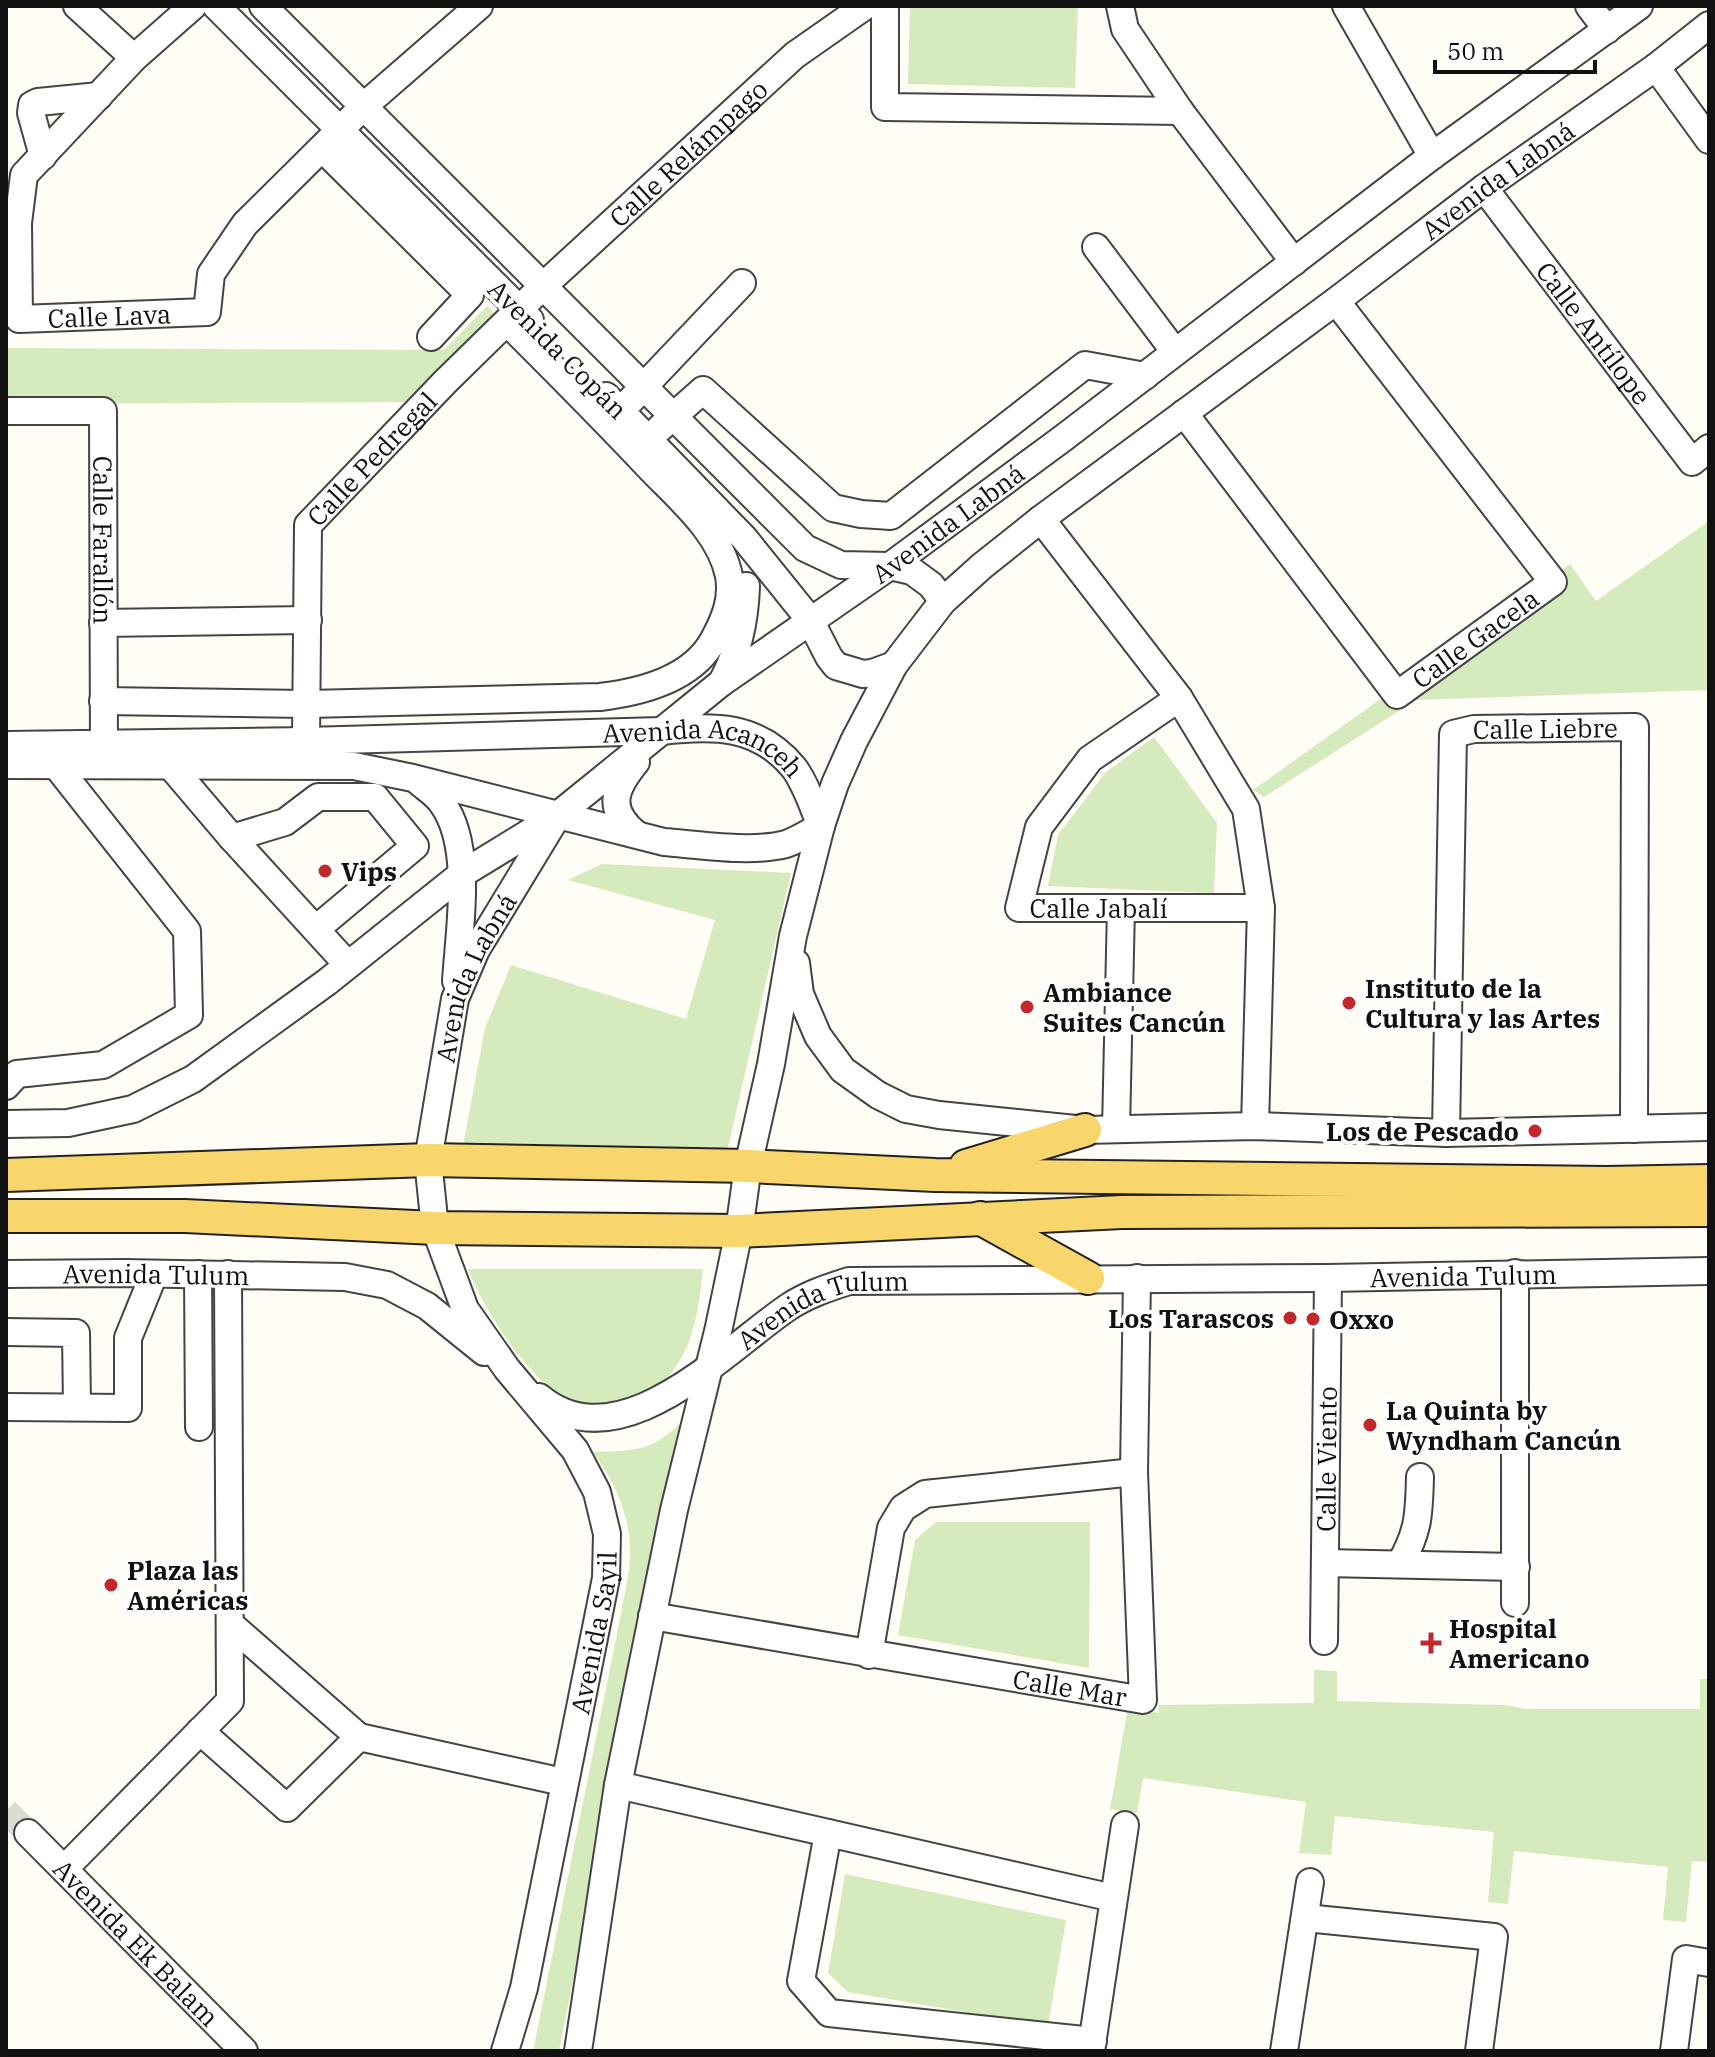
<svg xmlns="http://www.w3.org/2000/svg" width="1715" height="2057" font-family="'IBM Plex Serif',serif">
  <rect width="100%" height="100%" fill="#fffdf5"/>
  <g fill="#d5ebbd">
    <path d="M 910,6 L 1078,6 L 1075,88 L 908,84 Z"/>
    <path d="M 487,306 L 500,319 L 418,402 L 6,404 L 6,348 L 444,350 Z"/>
    <path d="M 1709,521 L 1709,690 L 1416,700 L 1264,797 L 1253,790 L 1570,564 L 1596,601 Z"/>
    <path d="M 1154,737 L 1217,823 L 1214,893 L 1048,886 L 1058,835 L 1105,773 Z"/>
    <path d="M 602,864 L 791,873 L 727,1152 L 462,1151 L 485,1028 L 511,965 L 686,1019 L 715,920 L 568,880 Z"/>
    <path d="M 468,1269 L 703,1269 C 698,1314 693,1359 655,1389 C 649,1393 643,1401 636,1402 C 628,1404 619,1404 611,1405 C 601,1406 585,1410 576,1406 C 532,1385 485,1313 468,1269 Z"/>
    <path d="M 685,1419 L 559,2051 L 533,2051 L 621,1614 C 624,1594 631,1571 630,1551 C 630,1514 614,1481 593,1452 C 637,1451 653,1451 685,1419 Z"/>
    <path d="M 936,1522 L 1090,1522 L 1089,1668 L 898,1635 L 915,1540 Z"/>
    <path d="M 1314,1670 L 1337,1671 L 1337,1701 L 1504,1705 L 1526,1709 L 1700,1709 L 1700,1679 L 1709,1679 L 1709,1862 L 1692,1861 L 1686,1922 L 1663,1920 L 1668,1867 L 1514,1851 L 1508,1904 L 1488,1902 L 1494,1832 L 1335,1816 L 1331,1855 L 1299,1853 L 1306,1802 L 1143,1778 L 1137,1813 L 1110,1809 L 1128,1707 L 1159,1713 L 1158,1705 L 1314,1703 Z"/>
    <path d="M 845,1874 L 1066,1920 L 1048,2026 L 848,1992 L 828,1973 Z"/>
  </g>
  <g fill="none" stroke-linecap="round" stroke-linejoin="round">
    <path stroke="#dbdad3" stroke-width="26" stroke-dasharray="26 13" stroke-linecap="butt" d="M 6,1811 L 28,1833"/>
    <g stroke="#444" stroke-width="30">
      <g id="minor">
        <path d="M 77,6 L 134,58"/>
        <path id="s1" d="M 193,6 L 134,58 L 24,175 L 18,223 L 19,319 L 207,312 L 211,274 L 245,224 L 364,106 L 479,6"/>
        <path d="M 216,6 L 530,320"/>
        <path d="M 263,6 L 805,548 L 841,565 L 890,566 L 912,571 L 931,585 L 943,601"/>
        <path d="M 885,6 L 885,107 L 1180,111"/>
        <path d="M 1120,6 L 1125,29 L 1180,111 L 1294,262"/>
        <path d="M 1346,6 L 1432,156"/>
        <path d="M 1589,6 L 1607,30"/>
        <path d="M 1656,67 L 1709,140"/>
        <path d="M 322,148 L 470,295 L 431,337"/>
        <path d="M 43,156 L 31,113 L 32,105 L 38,102 L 99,96"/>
        <path id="s2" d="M 1484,188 L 1692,462 L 1709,448"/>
        <path d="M 1096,247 L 1175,352"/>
        <path d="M 606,396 L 744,538 L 810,620 L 829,657 L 836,666 L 863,674 L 872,673 L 894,665"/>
        <path d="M 631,400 L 742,283"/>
        <path id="s3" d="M 6,411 L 103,411 L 104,758"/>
        <path id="s4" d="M 1184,413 L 1397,695 L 1553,582 L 1336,301"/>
        <path d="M 660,428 L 703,390 L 833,508 L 861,514 L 891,516 L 1085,365 L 1145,376"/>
        <path d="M 1041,519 L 1179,698 L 1246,809 L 1261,908 L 1255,1126"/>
        <path d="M 103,623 L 308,620"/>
        <path d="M 722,682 C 738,653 745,619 746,586"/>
        <path id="s5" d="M 1179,698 L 1090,759 L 1039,827 L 1019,908 L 1261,908"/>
        <path d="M 103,701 L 308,704 L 600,697 C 642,692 693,679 714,639 C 725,619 733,599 729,576 C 720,531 677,497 647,465 C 601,416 554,369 507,322"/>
        <path id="s6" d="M 306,741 L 308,525 L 445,382 L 542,287 L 795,55 L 865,6"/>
        <path id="s7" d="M 6,745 L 306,741 L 661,731 C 712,725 758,724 794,768 C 806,784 813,807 821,826"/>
        <path d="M 6,765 L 354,766 L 413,778 L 664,842 C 700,845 752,853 786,844 C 798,840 810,832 821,826"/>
        <path d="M 170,765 L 232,838 L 348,965"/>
        <path d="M 419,782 C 427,789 436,794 442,803 C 474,846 459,931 456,981"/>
        <path d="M 636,834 C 606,809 614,789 636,762"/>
        <path d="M 232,838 L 285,822 L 318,797 L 375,797 L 415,846 L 316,929"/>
        <path d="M 796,963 L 800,994 L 818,1036 L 843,1070 L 878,1095 L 906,1109 L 939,1115 L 1085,1130 L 1255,1126 L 1446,1133 L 1709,1127"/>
        <path d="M 6,1086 L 17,1074 L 103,1065 L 189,1015 L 187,931 L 55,764"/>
        <path d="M 6,1124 L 68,1123 L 133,1109 L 193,1079 L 327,982 L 462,874 L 555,817"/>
        <path d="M 1116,1129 L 1121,908"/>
        <path id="s8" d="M 1446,1133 L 1453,734 L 1474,729 L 1635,727 L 1634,1129"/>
        <path id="s9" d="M 6,1274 L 125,1273 L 345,1277 L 387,1285 L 427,1306 L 484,1352"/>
        <path d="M 198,1274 L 199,1427"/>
        <path d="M 6,1332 L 76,1333 L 77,1407"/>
        <path id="s10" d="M 539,1397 C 619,1464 723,1352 787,1308 C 806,1295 827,1288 849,1281 L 1328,1278 L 1709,1271"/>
        <path d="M 6,1407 L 128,1408 L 128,1338 L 154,1274"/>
        <path d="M 1325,1563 L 1516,1567"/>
        <path d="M 1400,1564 C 1419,1531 1419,1514 1420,1477"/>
        <path d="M 1515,1603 L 1515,1273"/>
        <path id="s11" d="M 652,1616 L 1143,1700 L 1134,1472 L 1137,1278"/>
        <path d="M 230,1624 L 359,1737"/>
        <path id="s12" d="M 1324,1641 L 1328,1278"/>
        <path d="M 869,1655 L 891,1528 L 903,1508 L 925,1494 L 1134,1472"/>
        <path d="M 200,1731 L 287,1808 L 359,1737 L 563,1782"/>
        <path d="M 618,1785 L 1113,1898"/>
        <path id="s13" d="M 28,1833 L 244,2051"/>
        <path d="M 828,1833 L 801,1981 L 829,2013 L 1093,2041"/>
        <path d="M 64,1869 L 230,1701 L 228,1274"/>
        <path d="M 1306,1918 L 1494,1937 L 1479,2051"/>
        <path id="s14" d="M 505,2051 L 524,1988 L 606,1578 L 607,1534 L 597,1492 L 575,1450 L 507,1369 L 465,1309 L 435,1228 L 428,1160 L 455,999 L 476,950 L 558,815 L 721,683 L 890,566 L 1062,439 L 1432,156 L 1639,6"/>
        <path id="s15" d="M 578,2051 L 618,1785 L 674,1510 L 719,1327 L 739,1231 L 748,1166 L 771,1064 L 793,936 L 821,826 L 835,784 L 854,741 L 894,665 L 943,601 L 982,566 L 1041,519 L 1336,301 L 1484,188 L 1656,67 L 1709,25"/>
        <path d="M 1091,2051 L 1125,1825"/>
        <path d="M 1284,2051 L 1310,1882"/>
        <path d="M 1674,2051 L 1686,1959 L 1709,1963"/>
      </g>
    </g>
    <g stroke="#222" stroke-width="36">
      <g id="major">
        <path d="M 966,1166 L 1085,1130"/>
        <path d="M 6,1175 L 428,1160 L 748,1166 L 935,1175 L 1607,1183 L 1709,1181"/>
        <path d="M 6,1216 L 185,1216 L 435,1228 L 739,1231 L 1122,1212 L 1709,1210"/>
        <path d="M 980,1218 L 1088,1278"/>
      </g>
    </g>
    <use href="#minor" stroke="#fff" stroke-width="26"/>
    <use href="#major" stroke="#f9d66b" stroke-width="32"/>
  </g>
  <g fill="#c4262e" stroke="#fff" stroke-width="3">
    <circle cx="325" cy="871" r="8"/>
    <circle cx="1349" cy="1003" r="8"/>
    <circle cx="1027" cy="1007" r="8"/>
    <circle cx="1535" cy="1131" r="8"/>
    <circle cx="1290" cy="1318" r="8"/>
    <circle cx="1313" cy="1319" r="8"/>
    <circle cx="1370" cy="1425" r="8"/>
    <circle cx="111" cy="1585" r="8"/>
    <path d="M1427 1631h8v8h8v8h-8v8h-8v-8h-8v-8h8z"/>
  </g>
  <g text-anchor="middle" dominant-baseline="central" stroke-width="8" stroke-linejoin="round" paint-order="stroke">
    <g font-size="26" fill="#111" stroke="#fff">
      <text stroke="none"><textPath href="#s6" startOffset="748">Calle Relámpago</textPath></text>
      <text stroke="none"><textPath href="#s15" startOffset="2204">Avenida Labná</textPath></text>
      <text stroke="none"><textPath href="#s1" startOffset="474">Calle Lava</textPath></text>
      <text stroke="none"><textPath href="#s2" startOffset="182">Calle Antílope</textPath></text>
      <text transform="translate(558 349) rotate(45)">Avenida Copán</text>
      <text stroke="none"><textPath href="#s6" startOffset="308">Calle Pedregal</textPath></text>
      <text stroke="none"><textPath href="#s14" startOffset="1814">Avenida Labná</textPath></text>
      <text stroke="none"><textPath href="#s3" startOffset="226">Calle Farallón</textPath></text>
      <text stroke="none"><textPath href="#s4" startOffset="450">Calle Gacela</textPath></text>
      <text stroke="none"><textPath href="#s8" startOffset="492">Calle Liebre</textPath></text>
      <text stroke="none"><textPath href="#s7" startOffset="702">Avenida Acanceh</textPath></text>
      <text stroke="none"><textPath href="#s5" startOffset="356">Calle Jabalí</textPath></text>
      <text stroke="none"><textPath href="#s14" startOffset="1142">Avenida Labná</textPath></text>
      <text stroke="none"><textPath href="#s9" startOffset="150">Avenida Tulum</textPath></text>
      <text stroke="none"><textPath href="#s10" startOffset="968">Avenida Tulum</textPath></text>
      <text stroke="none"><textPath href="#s10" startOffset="320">Avenida Tulum</textPath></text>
      <text stroke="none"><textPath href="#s12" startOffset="182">Calle Viento</textPath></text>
      <text stroke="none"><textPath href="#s14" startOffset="428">Avenida Sayil</textPath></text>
      <text stroke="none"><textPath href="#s11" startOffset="424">Calle Mar</textPath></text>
      <text stroke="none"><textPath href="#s13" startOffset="154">Avenida Ek Balam</textPath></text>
    </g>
    <g font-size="26" font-weight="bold" fill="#111" stroke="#fff" text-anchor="start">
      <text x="341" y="871">Vips</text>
      <text x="1365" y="988">Instituto de la<tspan x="1365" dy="30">Cultura y las Artes</tspan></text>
      <text x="1043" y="992">Ambiance<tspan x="1043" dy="30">Suites Cancún</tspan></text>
      <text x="1519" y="1131" text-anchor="end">Los de Pescado</text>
      <text x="1274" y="1318" text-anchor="end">Los Tarascos</text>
      <text x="1329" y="1319">Oxxo</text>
      <text x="1386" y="1410">La Quinta by<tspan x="1386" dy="30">Wyndham Cancún</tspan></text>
      <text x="127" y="1570">Plaza las<tspan x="127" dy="30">Américas</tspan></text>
      <text x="1449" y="1628">Hospital<tspan x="1449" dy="30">Americano</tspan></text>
    </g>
  </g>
  <rect width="1715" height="2057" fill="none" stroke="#111111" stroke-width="16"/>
  <path d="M1435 60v12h160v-12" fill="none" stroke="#111111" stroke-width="4"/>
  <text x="1447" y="60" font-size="24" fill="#111111" stroke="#ffffff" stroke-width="6" paint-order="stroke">50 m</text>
</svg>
